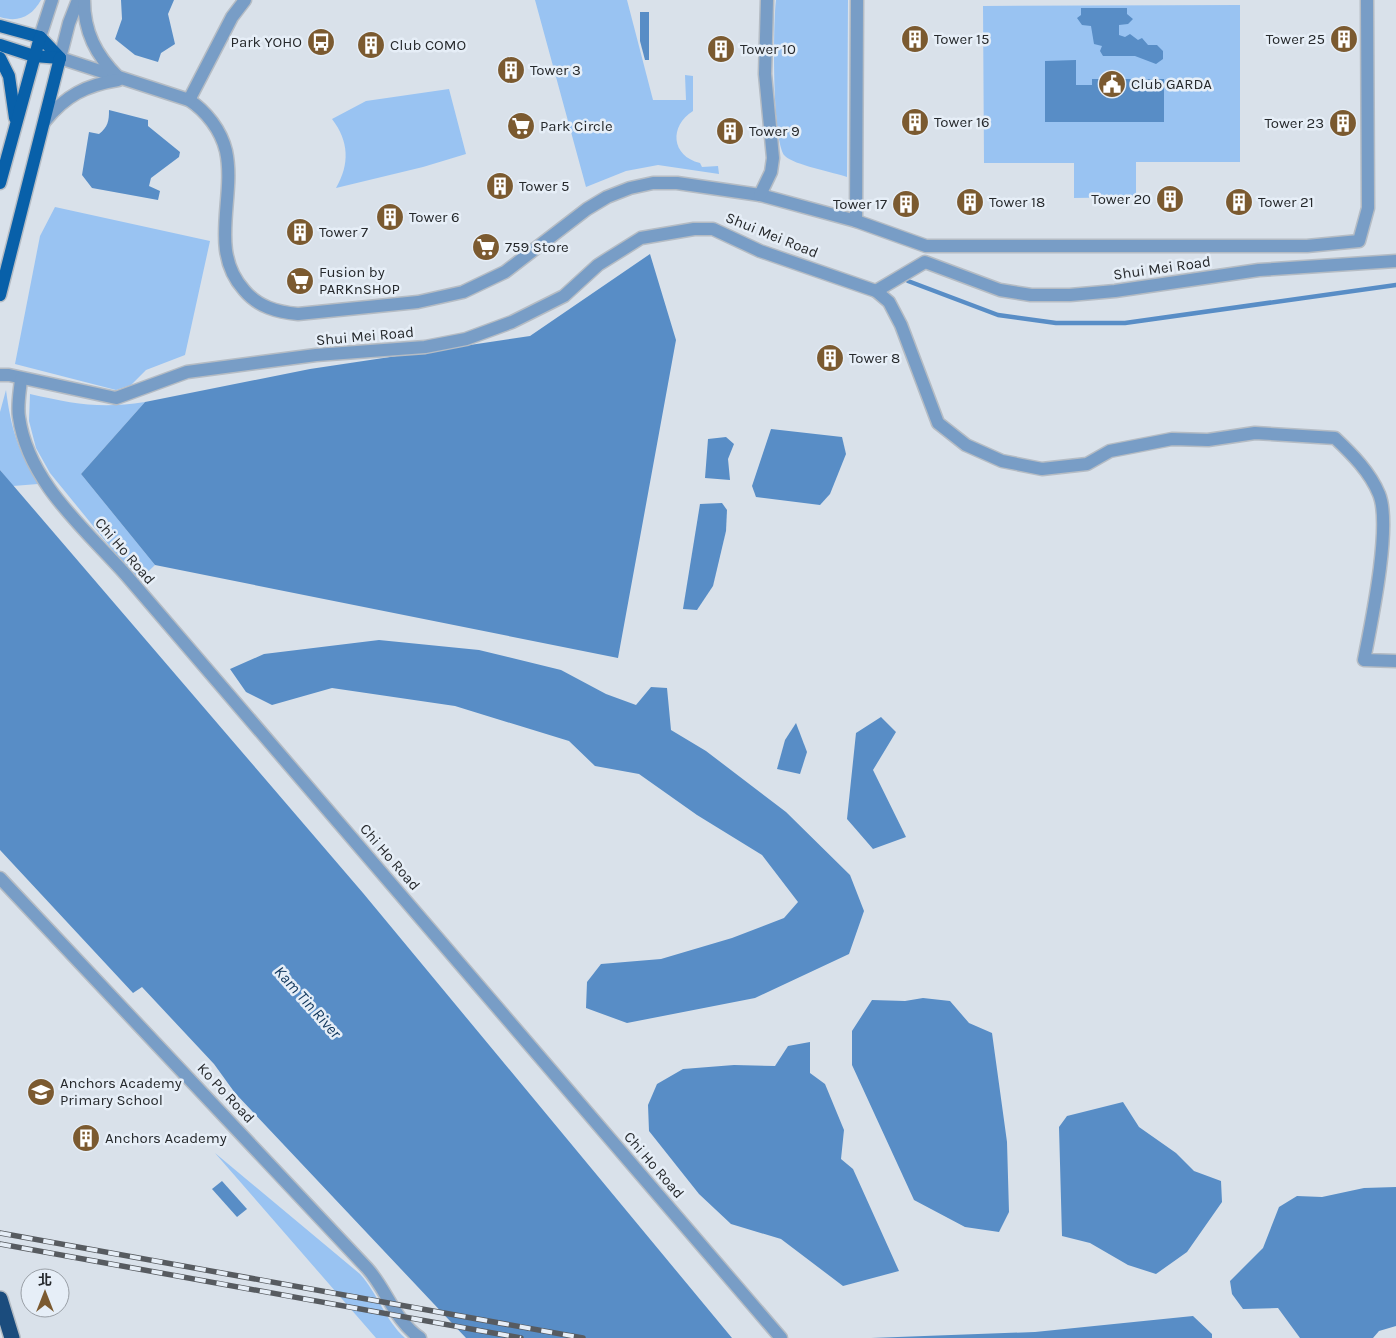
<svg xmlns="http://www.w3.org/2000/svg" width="1396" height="1338" font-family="Karla,'Noto Sans TC',sans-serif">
  <rect width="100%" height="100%" fill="#d9e1ea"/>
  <g fill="#99c3f2">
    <path d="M 0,0 L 41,0 C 32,16 19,23 0,17 Z"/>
    <path d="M 535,0 L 627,0 L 653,100 L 686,100 L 685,75 L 693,76 L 693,111 C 669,126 671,156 700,163 L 702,167 L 718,166 L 719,174 L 658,165 L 626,171 L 586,187 Z"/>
    <path d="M 776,0 L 848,0 L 847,177 C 833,172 794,165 785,156 C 772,142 773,23 776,0 Z"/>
    <path d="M 1240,5 L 1240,162 L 1136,162 L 1136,197 L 1074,198 L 1074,163 L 984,163 L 983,6 Z"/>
    <path d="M 449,89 L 466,154 L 423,167 L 336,188 C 350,164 349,141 332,119 L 366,101 Z"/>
    <path d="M 55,207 L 210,241 L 185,355 L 146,370 L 131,385 L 116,390 L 15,364 L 40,236 Z"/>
    <path d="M 6,390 C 11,429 18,450 38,484 L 13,486 L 0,470 L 0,412 Z"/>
    <path d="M 30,394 C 74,404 100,409 145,402 L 81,474 L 155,565 L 138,581 L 50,473 L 36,448 L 29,421 Z"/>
    <path d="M 215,1153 L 360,1274 C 378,1294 385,1320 405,1338 L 376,1338 Z"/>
  </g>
  <g fill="#588dc6">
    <path d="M 121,0 L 174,0 L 168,14 L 175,44 L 161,53 L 158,62 L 135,55 L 115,39 L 122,19 Z"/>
    <path d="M 1081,8 L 1127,8 L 1127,14 L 1133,19 L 1128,24 L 1119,25 L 1119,35 L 1125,37 L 1130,34 L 1138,40 L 1142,38 L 1148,45 L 1157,45 L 1163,51 L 1163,59 L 1156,64 L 1135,56 L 1103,56 L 1100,51 L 1102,46 L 1094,44 L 1091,26 L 1082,25 L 1077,18 L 1081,15 Z"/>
    <path d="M 640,12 L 649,12 L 649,60 L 645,60 L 640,41 Z"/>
    <path d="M 1076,60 L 1076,85 L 1092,85 L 1092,79 L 1164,79 L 1164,122 L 1045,122 L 1045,61 Z"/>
    <path d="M 109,110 L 148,120 L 148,126 L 180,152 L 179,157 L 151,178 L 149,186 L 160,191 L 158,200 L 92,188 L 82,175 L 89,132 L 99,134 C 108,127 109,121 109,110 Z"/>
    <path d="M 650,254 L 676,340 L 618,658 L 155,565 L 81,474 L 145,402 L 310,369 L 530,336 Z"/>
    <path d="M 771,429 L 842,437 L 846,454 L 830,494 L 820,505 L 756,497 L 752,486 Z"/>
    <path d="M 726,437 L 734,444 L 728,459 L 730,480 L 705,478 L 708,439 Z"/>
    <path d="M 0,470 L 363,893 L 732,1338 L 466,1338 L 235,1093 L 214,1064 L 142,987 L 133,993 L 0,850 Z"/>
    <path d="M 722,503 L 727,510 L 726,531 L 713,586 L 697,610 L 683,609 L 700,504 Z"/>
    <path d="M 379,640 L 479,650 L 561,670 L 606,694 L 636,705 L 651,687 L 667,688 L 671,730 L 706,751 L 786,812 L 850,875 L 864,911 L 849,954 L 755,998 L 627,1023 L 586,1008 L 587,982 L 601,964 L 661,959 L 732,938 L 784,918 L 798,902 L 762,855 L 697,815 L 639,774 L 595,766 L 569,741 L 455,706 L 332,688 L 272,705 L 246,692 L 230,669 L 264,654 Z"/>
    <path d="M 881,717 L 896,732 L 873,770 L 906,837 L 873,849 L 847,819 L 856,733 Z"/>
    <path d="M 796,723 L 807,752 L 800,774 L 777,769 L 785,740 Z"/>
    <path d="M 923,998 L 950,1001 L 969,1023 L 992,1033 L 1007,1142 L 1009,1212 L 999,1232 L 965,1227 L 914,1200 L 852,1065 L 852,1031 L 872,1000 L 905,1001 Z"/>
    <path d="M 810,1042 L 810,1073 L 825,1084 L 844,1130 L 841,1159 L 853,1169 L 899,1271 L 843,1286 L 781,1239 L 731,1224 L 699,1194 L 649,1131 L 648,1105 L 657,1084 L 683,1069 L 734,1065 L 775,1066 L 788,1046 Z"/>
    <path d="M 1123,1102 L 1139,1127 L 1176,1153 L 1194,1171 L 1221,1181 L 1222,1202 L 1187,1252 L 1156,1274 L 1128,1265 L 1090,1243 L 1062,1236 L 1059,1127 L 1067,1116 Z"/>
    <path d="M 222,1181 L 247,1209 L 237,1217 L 212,1189 Z"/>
    <path d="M 1396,1187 L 1396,1326 L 1379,1331 L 1373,1338 L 1300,1338 L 1278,1308 L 1243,1309 L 1232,1294 L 1230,1281 L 1263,1248 L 1279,1207 L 1297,1196 L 1322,1197 L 1364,1188 Z"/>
    <path d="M 1193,1316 L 1212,1334 L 1212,1338 L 871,1338 L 1035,1332 Z"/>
  </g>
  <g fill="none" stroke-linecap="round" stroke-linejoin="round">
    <path stroke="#588dc6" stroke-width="4.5" d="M 908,281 L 998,315 L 1056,323 L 1125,323 L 1396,285"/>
    <g stroke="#b5bcc4" stroke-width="15">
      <g id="minor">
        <path d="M 78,0 L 69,23 L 60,58 L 189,100 C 206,111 221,130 226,151 C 236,198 208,250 244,290 C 258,307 277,312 298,314 L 418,302 L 463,292 L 505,272 L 587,209 L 607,197 L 630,188 L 653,183 L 677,183 L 760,195 L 856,221 L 926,246 L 1307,246 L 1359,241 L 1368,208 L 1367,0"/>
        <path d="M 84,0 C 84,32 96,55 118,77"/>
        <path d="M 40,37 L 52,0"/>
        <path d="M 189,100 L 232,17 L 245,0"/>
        <path d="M 45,121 C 65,96 86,85 118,80"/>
        <path d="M 760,195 L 771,172 L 773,158 L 765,74 L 767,0"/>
        <path d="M 856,221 L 857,0"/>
        <path d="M 876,291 L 925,262 L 1000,290 L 1031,295 L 1070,295 L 1115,291 L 1259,270 L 1396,261"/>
        <path d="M 0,375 L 9,375 L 116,398 L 187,372 L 316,355 L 425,347 L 466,339 L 512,322 L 564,296 L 598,265 L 641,238 L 694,229 L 713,229 L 760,251 L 876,291 L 889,302 L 901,325 L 938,423 L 966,445 L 1002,461 L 1042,469 L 1087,464 L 1110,451 L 1172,439 L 1208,440 L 1255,433 L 1335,438 C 1352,454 1370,472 1379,494 C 1392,525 1371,624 1364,660 L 1396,661"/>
        <path d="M 21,379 C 20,391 17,405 19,417 C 28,482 84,528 126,575 L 781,1338"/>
        <path d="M 0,878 L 367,1268 C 387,1290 394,1320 420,1338"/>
      </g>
    </g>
    <g stroke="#b5bcc4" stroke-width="15">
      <g id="major">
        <path d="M 0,26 L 40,37 L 60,58"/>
        <path d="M 0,45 L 34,56 L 60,58"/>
        <path d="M 0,58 L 9,76 L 15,118"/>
        <path d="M 0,183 L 40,37"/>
        <path d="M 0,295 L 60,58"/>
      </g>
    </g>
    <g stroke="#b5bcc4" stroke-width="18">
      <path id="highway" d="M 0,1299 L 12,1338"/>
    </g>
    <use href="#minor" stroke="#789dc6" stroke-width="12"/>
    <use href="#major" stroke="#0860a9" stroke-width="12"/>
    <use href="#highway" stroke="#1b4c7d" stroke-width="15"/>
    <g stroke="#575b60" stroke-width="5.5">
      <g id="rail">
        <path d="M 0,1233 L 583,1338"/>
        <path d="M 0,1244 L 521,1338"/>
      </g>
    </g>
    <use href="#rail" stroke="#e6eef7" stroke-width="4" stroke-dasharray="11" stroke-linecap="butt"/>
  </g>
  <defs>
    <g id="building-disc" transform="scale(1.4375)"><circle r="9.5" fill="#7b5a30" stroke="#e6eef7"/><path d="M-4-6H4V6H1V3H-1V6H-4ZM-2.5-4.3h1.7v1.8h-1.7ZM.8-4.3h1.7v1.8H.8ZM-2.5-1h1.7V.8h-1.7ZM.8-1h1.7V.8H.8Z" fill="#fff"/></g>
    <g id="bus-disc" transform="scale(1.4375)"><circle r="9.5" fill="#7b5a30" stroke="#e6eef7"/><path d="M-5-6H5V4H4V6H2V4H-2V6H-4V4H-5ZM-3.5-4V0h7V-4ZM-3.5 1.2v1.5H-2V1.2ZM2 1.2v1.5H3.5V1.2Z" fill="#fff"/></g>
    <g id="civic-disc" transform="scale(1.4375)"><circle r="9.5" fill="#7b5a30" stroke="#e6eef7"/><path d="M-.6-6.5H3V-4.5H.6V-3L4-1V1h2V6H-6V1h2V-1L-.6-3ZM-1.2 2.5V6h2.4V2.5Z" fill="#fff"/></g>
    <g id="supermarket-disc" transform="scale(1.4375)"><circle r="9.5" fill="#7b5a30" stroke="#e6eef7"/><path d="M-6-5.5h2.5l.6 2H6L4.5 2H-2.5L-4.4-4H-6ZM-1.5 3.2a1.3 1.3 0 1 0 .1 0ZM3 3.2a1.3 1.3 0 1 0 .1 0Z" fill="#fff"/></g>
    <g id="school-disc" transform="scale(1.4375)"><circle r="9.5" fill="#7b5a30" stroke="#e6eef7"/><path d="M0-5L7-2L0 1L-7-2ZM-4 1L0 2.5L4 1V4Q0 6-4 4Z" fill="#fff"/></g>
  </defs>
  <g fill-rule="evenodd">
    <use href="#building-disc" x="915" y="39"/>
    <use href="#building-disc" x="1344" y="39"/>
    <use href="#bus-disc" x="321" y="42"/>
    <use href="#building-disc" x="371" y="45"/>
    <use href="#building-disc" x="721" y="49"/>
    <use href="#building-disc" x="511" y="70"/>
    <use href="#civic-disc" x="1112" y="84"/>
    <use href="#building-disc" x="915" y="122"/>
    <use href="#building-disc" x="1343" y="123"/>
    <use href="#supermarket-disc" x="521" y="126"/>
    <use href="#building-disc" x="730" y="131"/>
    <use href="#building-disc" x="500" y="186"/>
    <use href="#building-disc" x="1170" y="199"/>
    <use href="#building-disc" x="970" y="202"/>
    <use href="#building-disc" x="1239" y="202"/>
    <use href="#building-disc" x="906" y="204"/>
    <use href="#building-disc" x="390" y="217"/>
    <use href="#building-disc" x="300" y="232"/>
    <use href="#supermarket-disc" x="486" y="247"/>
    <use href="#supermarket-disc" x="300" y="281"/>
    <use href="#building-disc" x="830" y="358"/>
    <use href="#school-disc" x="41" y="1092"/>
    <use href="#building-disc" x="86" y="1138"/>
  </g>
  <g text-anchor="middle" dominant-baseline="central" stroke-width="5" stroke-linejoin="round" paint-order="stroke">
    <g font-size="15" fill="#26292c" stroke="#e6eef7" text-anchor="start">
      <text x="934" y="39">Tower 15</text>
      <text x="1325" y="39" text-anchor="end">Tower 25</text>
      <text x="302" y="42" text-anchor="end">Park YOHO</text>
      <text x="390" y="45">Club COMO</text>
      <text x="740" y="49">Tower 10</text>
      <text x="530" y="70">Tower 3</text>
      <text x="1131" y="84">Club GARDA</text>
      <text x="934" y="122">Tower 16</text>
      <text x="1324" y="123" text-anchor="end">Tower 23</text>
      <text x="540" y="126">Park Circle</text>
      <text x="749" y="131">Tower 9</text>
      <text x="519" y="186">Tower 5</text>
      <text x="1151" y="199" text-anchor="end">Tower 20</text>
      <text x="989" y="202">Tower 18</text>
      <text x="1258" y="202">Tower 21</text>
      <text x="887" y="204" text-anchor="end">Tower 17</text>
      <text x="409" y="217">Tower 6</text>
      <text x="319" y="232">Tower 7</text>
      <text x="505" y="247">759 Store</text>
      <text x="319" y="272">Fusion by<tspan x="319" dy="17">PARKnSHOP</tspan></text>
      <text x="849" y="358">Tower 8</text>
      <text x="60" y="1083">Anchors Academy<tspan x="60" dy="17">Primary School</tspan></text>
      <text x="105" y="1138">Anchors Academy</text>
    </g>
    <g font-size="15" fill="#26292c" stroke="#e6eef7">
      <text transform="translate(772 235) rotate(22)">Shui Mei Road</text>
      <text transform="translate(1162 268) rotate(-8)">Shui Mei Road</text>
      <text transform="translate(365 336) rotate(-5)">Shui Mei Road</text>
      <text transform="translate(125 551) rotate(49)">Chi Ho Road</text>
      <text transform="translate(390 857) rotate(49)">Chi Ho Road</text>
      <text transform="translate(226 1093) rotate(47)">Ko Po Road</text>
      <text transform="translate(654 1165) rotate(49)">Chi Ho Road</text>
    </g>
    <g font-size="16" font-style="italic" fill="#0f365c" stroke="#e6eef7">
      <text transform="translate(308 1002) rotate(48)">Kam Tin River</text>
    </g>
  </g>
  <g transform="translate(45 1293)"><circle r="24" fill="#e6eef7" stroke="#999fa6"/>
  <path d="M0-4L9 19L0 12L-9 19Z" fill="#7b5a30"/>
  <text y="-8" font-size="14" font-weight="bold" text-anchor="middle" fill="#26292c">北</text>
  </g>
</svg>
